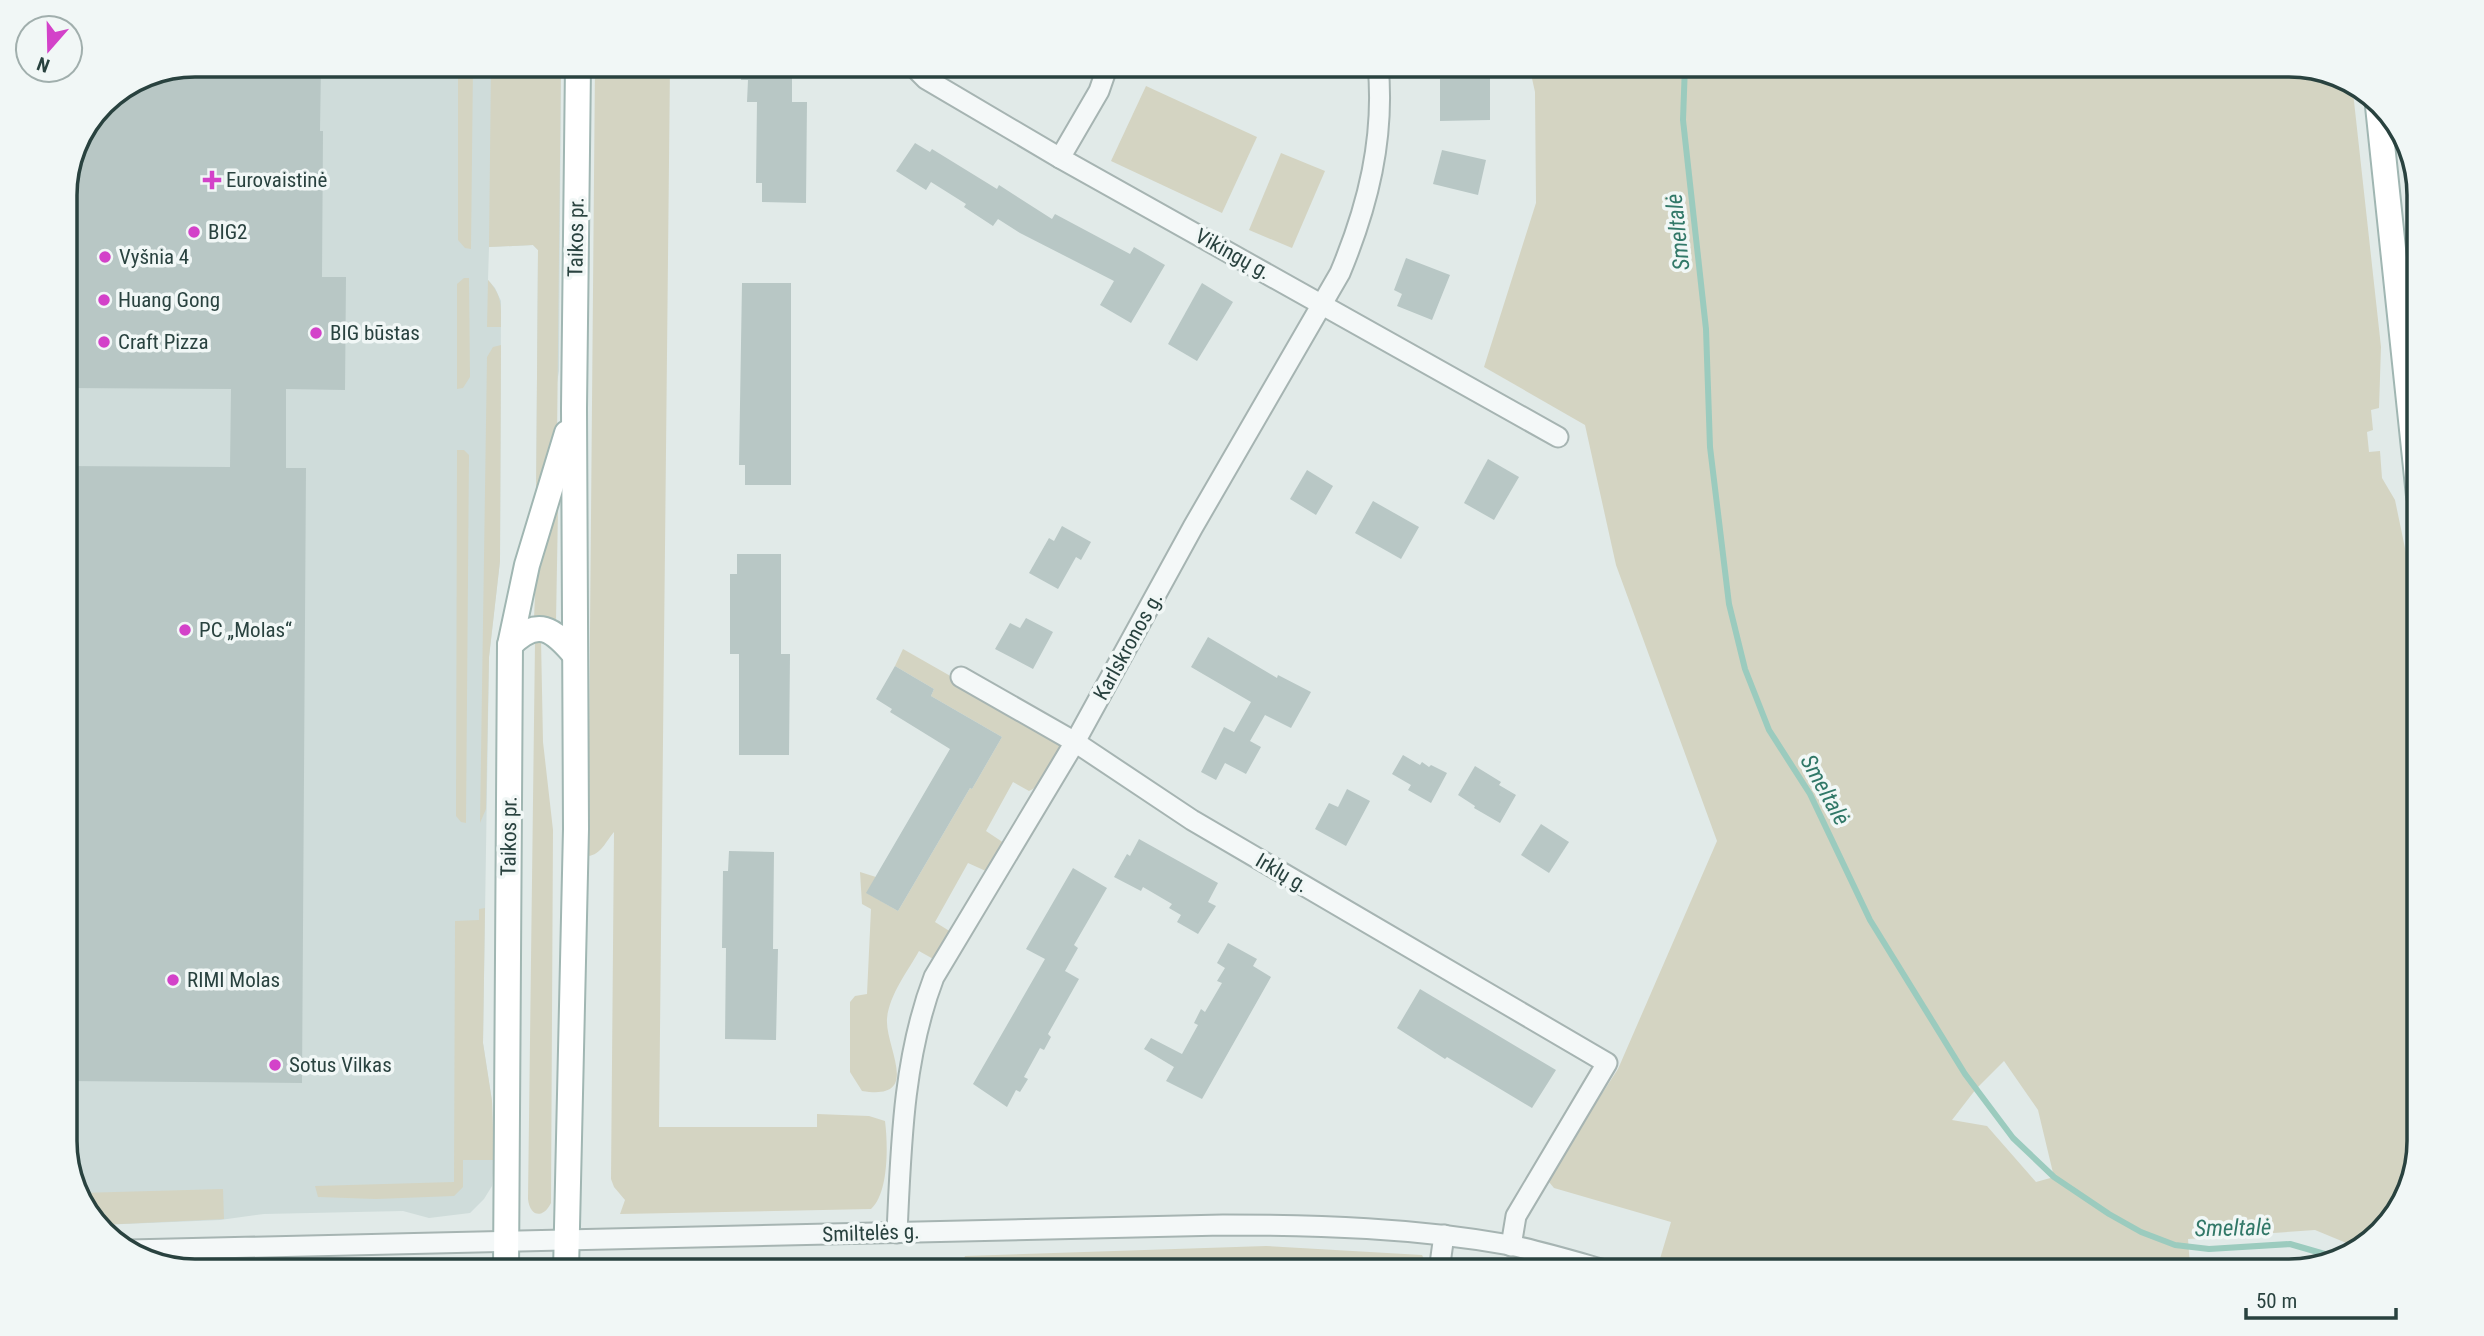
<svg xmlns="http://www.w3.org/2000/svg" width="2484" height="1336" font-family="'Roboto Condensed',sans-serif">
  <rect width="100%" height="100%" fill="#e1eae8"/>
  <g fill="#cfdcda">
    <path d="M 195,65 L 561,65 L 559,371 L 536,505 L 538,250 L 533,245 L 489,247 L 488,280 L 495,288 L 501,301 L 500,561 L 489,657 L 483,1043 L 492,1101 L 494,1160 L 492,1186 L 484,1199 L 470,1213 L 429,1218 L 403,1211 L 264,1214 L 220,1220 L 100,1225 L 87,1214 L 65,1150 L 65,187 L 103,103 L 146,75 Z"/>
    <path d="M 751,1262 L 745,1271 L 607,1271 L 623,1266 Z"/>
  </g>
  <g fill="#d4d4c2" fill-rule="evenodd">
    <path d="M 458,65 L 473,65 L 471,249 L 465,248 L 458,240 Z"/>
    <path d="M 491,65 L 561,65 L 557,440 L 536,505 L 538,250 L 533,245 L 489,247 Z"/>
    <path d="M 595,65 L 670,65 L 659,1127 L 817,1127 L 817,1114 L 869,1116 L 885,1121 C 888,1144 889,1193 871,1209 L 620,1214 L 625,1200 L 614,1187 L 611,1179 L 614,832 C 606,841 601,855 588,856 Z"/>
    <path d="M 1529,65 L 2289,65 L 2347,78 L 2352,83 L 2381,347 L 2379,408 L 2371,410 L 2373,430 L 2367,432 L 2369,452 L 2380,451 L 2382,478 L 2395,500 L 2406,553 L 2419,681 L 2419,1141 L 2406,1199 L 2361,1249 L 2315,1230 L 2188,1239 L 2190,1266 L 2227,1268 L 2275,1259 L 2320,1262 L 2289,1271 L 1684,1271 L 1659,1262 L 1671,1222 L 1554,1188 L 1549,1182 L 1549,1175 L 1618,1069 L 1717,841 L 1616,565 L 1585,425 L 1484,367 L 1536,203 L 1535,92 ZM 2004,1061 L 2038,1110 L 2054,1177 L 2036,1182 L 1987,1126 L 1952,1120 L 1976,1089 Z"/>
    <path d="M 1146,86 L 1257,137 L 1222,213 L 1111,161 Z"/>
    <path d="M 1281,153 L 1325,171 L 1292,248 L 1249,230 Z"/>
    <path d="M 464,278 L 469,278 L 470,377 L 463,388 L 457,389 L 457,284 Z"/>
    <path d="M 488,280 C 503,297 501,306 501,327 L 487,327 Z"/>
    <path d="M 501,345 L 500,561 L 489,657 L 486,809 L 480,823 L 487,357 L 493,347 Z"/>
    <path d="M 457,450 L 464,450 L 469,455 L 466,823 L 461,822 L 456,816 Z"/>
    <path d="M 556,506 L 558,509 L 556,622 L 534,619 L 536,571 Z"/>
    <path d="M 541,639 L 543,742 L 553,830 L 551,1203 C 543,1219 530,1217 528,1199 L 535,642 Z"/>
    <path d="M 903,649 L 1056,736 L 1061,745 C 1057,759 1043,786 1029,791 L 1013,782 L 986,831 L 1004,843 L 988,872 L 968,863 L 935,922 L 951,932 L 935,960 L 919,951 C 908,971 889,995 887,1019 C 885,1048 923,1101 862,1091 L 850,1072 L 850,1002 L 855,996 L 867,994 L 871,909 L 862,904 L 860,872 L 876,877 L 867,893 L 898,911 L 970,788 L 972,789 L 1002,737 L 931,696 L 934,689 L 895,666 Z"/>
    <path d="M 485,908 L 483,1043 L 492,1101 L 494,1160 L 463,1160 L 463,1187 L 454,1196 L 376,1199 L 318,1197 L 315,1186 L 454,1182 L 455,921 L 479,920 L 479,909 Z"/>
    <path d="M 223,1189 L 224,1219 L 100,1225 L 87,1214 L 80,1193 Z"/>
    <path d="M 1266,1246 L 1422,1255 L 1425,1261 L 1425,1271 L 959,1271 L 965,1256 Z"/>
    <path d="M 1466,1262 L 1513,1271 L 1452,1271 L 1457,1266 Z"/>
  </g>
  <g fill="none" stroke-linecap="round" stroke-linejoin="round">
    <path stroke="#9bcbbe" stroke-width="6" d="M 1685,65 L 1683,120 L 1706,329 L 1710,447 L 1729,604 L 1745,669 L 1769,730 L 1810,794 L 1870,920 L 1965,1074 L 2013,1138 L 2054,1177 L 2109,1214 L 2141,1232 L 2175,1245 L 2209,1249 L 2290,1244 L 2335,1257"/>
  </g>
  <g fill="#b8c7c5">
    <path d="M 195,65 L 321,65 L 320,131 L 323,131 L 322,277 L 346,277 L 345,390 L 286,389 L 286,468 L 306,468 L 302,1083 L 65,1081 L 65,845 L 71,845 L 71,793 L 65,793 L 65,466 L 230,467 L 231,389 L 65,388 L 65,187 L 103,103 L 146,75 Z"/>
    <path d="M 742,65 L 792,65 L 792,102 L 807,102 L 806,203 L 762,202 L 762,183 L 756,183 L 757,102 L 747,102 L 748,80 L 741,80 Z"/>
    <path d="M 1490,78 L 1490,120 L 1440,121 L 1440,79 Z"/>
    <path d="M 915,143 L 930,152 L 932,149 L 997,189 L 999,185 L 1052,219 L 1055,214 L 1130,254 L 1134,247 L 1165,265 L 1131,323 L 1100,305 L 1114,281 L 1020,233 L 998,219 L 993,226 L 964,207 L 966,204 L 931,182 L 926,190 L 896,171 Z"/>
    <path d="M 1442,150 L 1486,160 L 1478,195 L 1433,184 Z"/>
    <path d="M 1406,258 L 1450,275 L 1432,320 L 1397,306 L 1402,294 L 1394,290 Z"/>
    <path d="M 742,283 L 791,283 L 791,485 L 745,485 L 745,465 L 739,465 Z"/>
    <path d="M 1202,283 L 1233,302 L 1197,361 L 1168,344 Z"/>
    <path d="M 1488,459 L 1519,477 L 1494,520 L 1464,503 Z"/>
    <path d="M 1307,470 L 1333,486 L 1316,515 L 1290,499 Z"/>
    <path d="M 1373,501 L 1419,527 L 1401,559 L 1355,533 Z"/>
    <path d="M 1062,526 L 1091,542 L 1081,560 L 1076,557 L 1058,589 L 1029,573 L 1049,538 L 1054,541 Z"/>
    <path d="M 737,554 L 781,554 L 781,654 L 790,654 L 789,755 L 739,755 L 739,654 L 730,654 L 730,574 L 737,574 Z"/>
    <path d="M 1026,618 L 1053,632 L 1033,669 L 995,649 L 1010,623 L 1020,628 Z"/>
    <path d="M 1208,637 L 1277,678 L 1278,675 L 1311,692 L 1291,728 L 1265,715 L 1250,741 L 1261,747 L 1246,774 L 1225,763 L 1216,780 L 1201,772 L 1224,727 L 1234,732 L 1251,702 L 1191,667 Z"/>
    <path d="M 895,666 L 934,689 L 931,696 L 1002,737 L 972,789 L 970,788 L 898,911 L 866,893 L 950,749 L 890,712 L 892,709 L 876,699 Z"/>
    <path d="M 1403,755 L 1420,765 L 1422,762 L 1429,767 L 1431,765 L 1447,773 L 1431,803 L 1408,790 L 1411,785 L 1392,774 Z"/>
    <path d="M 1475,766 L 1501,782 L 1499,785 L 1516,795 L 1500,823 L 1474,808 L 1475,806 L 1458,795 Z"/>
    <path d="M 1347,789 L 1370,801 L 1346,846 L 1315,829 L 1329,803 L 1338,807 Z"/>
    <path d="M 1541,824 L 1569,842 L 1549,873 L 1521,855 Z"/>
    <path d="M 1139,839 L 1218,883 L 1208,902 L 1216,906 L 1198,934 L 1177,922 L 1181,915 L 1169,908 L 1172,904 L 1143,887 L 1141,891 L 1114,877 L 1127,854 L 1130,856 Z"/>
    <path d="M 729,851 L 774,852 L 773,949 L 778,949 L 776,1040 L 725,1039 L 726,948 L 722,948 L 723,871 L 728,871 Z"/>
    <path d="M 1073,868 L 1107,888 L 1074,945 L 1078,948 L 1065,971 L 1079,979 L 1048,1034 L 1051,1037 L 1044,1050 L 1040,1048 L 1024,1077 L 1028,1079 L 1020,1092 L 1016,1090 L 1007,1107 L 973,1084 L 1045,959 L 1026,949 Z"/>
    <path d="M 1228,943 L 1257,959 L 1253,966 L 1271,977 L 1202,1099 L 1166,1081 L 1174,1067 L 1144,1049 L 1151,1038 L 1182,1054 L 1198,1025 L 1194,1023 L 1201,1009 L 1205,1012 L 1222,983 L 1217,981 L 1225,968 L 1217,963 Z"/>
    <path d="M 1420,989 L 1556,1070 L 1532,1108 L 1447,1057 L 1445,1059 L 1397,1028 Z"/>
  </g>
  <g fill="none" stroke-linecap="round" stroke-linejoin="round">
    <g stroke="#a6b4b2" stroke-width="23">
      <g id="minor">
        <path d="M 912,65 L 926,79 L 1060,158 L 1558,437"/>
        <path d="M 1060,158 L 1099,91 L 1108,65"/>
        <path d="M 961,677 L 1075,742 L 1192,820 L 1607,1063 L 1516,1216 L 1511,1246"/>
        <path d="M 897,1233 C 901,1146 903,1058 934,977 L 1075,742 L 1193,527 L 1340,273 C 1368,206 1385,138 1378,65"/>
        <path d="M 129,1250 L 1223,1225 C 1320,1225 1415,1228 1510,1245 C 1543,1252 1576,1262 1608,1271"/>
        <path d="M 1439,1271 L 1444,1235"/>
      </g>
    </g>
    <g stroke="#a0b6b2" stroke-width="28">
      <g id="major">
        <path d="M 2378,106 L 2419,496"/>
        <path d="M 510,645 C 538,617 553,629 575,655"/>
        <path d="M 506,1271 L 510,645 L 527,565 L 567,433"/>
        <path d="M 566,1271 L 576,829 L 574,409 L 578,65"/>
      </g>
    </g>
    <use href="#minor" stroke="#f4f8f8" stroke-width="19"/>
    <use href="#major" stroke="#fff" stroke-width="24"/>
  </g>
  <g fill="#d342c9" stroke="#f1f7f6" stroke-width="2.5">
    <path d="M208.5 169.5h7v7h7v7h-7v7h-7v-7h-7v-7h7z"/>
    <circle cx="194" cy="232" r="7"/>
    <circle cx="105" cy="257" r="7"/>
    <circle cx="104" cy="300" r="7"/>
    <circle cx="316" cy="333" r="7"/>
    <circle cx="104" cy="342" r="7"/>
    <circle cx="185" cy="630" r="7"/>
    <circle cx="173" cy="980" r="7"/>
    <circle cx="275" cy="1065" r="7"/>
  </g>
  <g text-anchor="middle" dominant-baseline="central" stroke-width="7" stroke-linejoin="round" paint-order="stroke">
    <g font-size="21" fill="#29423f" stroke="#f1f7f6" text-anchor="start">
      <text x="226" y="180">Eurovaistinė</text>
      <text x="208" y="232">BIG2</text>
      <text x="119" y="257">Vyšnia 4</text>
      <text x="118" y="300">Huang Gong</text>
      <text x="330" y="333">BIG būstas</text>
      <text x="118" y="342">Craft Pizza</text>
      <text x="199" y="630">PC „Molas“</text>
      <text x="187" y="980">RIMI Molas</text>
      <text x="289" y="1065">Sotus Vilkas</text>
    </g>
    <g font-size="21" fill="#29423f" stroke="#f1f7f6">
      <text transform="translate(576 237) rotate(-89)">Taikos pr.</text>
      <text transform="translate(1233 254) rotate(29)">Vikingų g.</text>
      <text transform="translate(1128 646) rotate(-61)">Karlskronos g.</text>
      <text transform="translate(509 836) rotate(-89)">Taikos pr.</text>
      <text transform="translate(1282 873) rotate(30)">Irklų g.</text>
      <text transform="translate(871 1233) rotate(-2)">Smiltelės g.</text>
    </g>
    <g font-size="23" font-style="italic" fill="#317868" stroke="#f1f7f6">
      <text transform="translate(1678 232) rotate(-96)">Smeltalė</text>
      <text transform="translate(1825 790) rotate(61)">Smeltalė</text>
      <text transform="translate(2233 1228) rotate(-1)">Smeltalė</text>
    </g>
  </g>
  <path d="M0 0H2484V1336H0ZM195 77H2289A118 118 0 0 1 2407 195V1141A118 118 0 0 1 2289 1259H195A118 118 0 0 1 77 1141V195A118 118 0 0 1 195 77Z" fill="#f1f7f6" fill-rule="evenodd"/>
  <path fill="none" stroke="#29423f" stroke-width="3.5" d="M195 77H2289A118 118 0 0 1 2407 195V1141A118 118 0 0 1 2289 1259H195A118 118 0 0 1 77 1141V195A118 118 0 0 1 195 77Z"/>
  <g transform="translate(49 49) rotate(200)"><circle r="33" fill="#f1f7f6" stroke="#a1afad" stroke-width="2"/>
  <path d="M0-5L12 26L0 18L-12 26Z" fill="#d342c9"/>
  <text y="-10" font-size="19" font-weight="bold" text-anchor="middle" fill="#29423f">N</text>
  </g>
  <path d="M2246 1308v10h150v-10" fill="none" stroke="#29423f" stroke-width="3.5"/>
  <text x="2256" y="1308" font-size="21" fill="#29423f" stroke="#f1f7f6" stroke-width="5" paint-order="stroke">50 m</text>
</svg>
